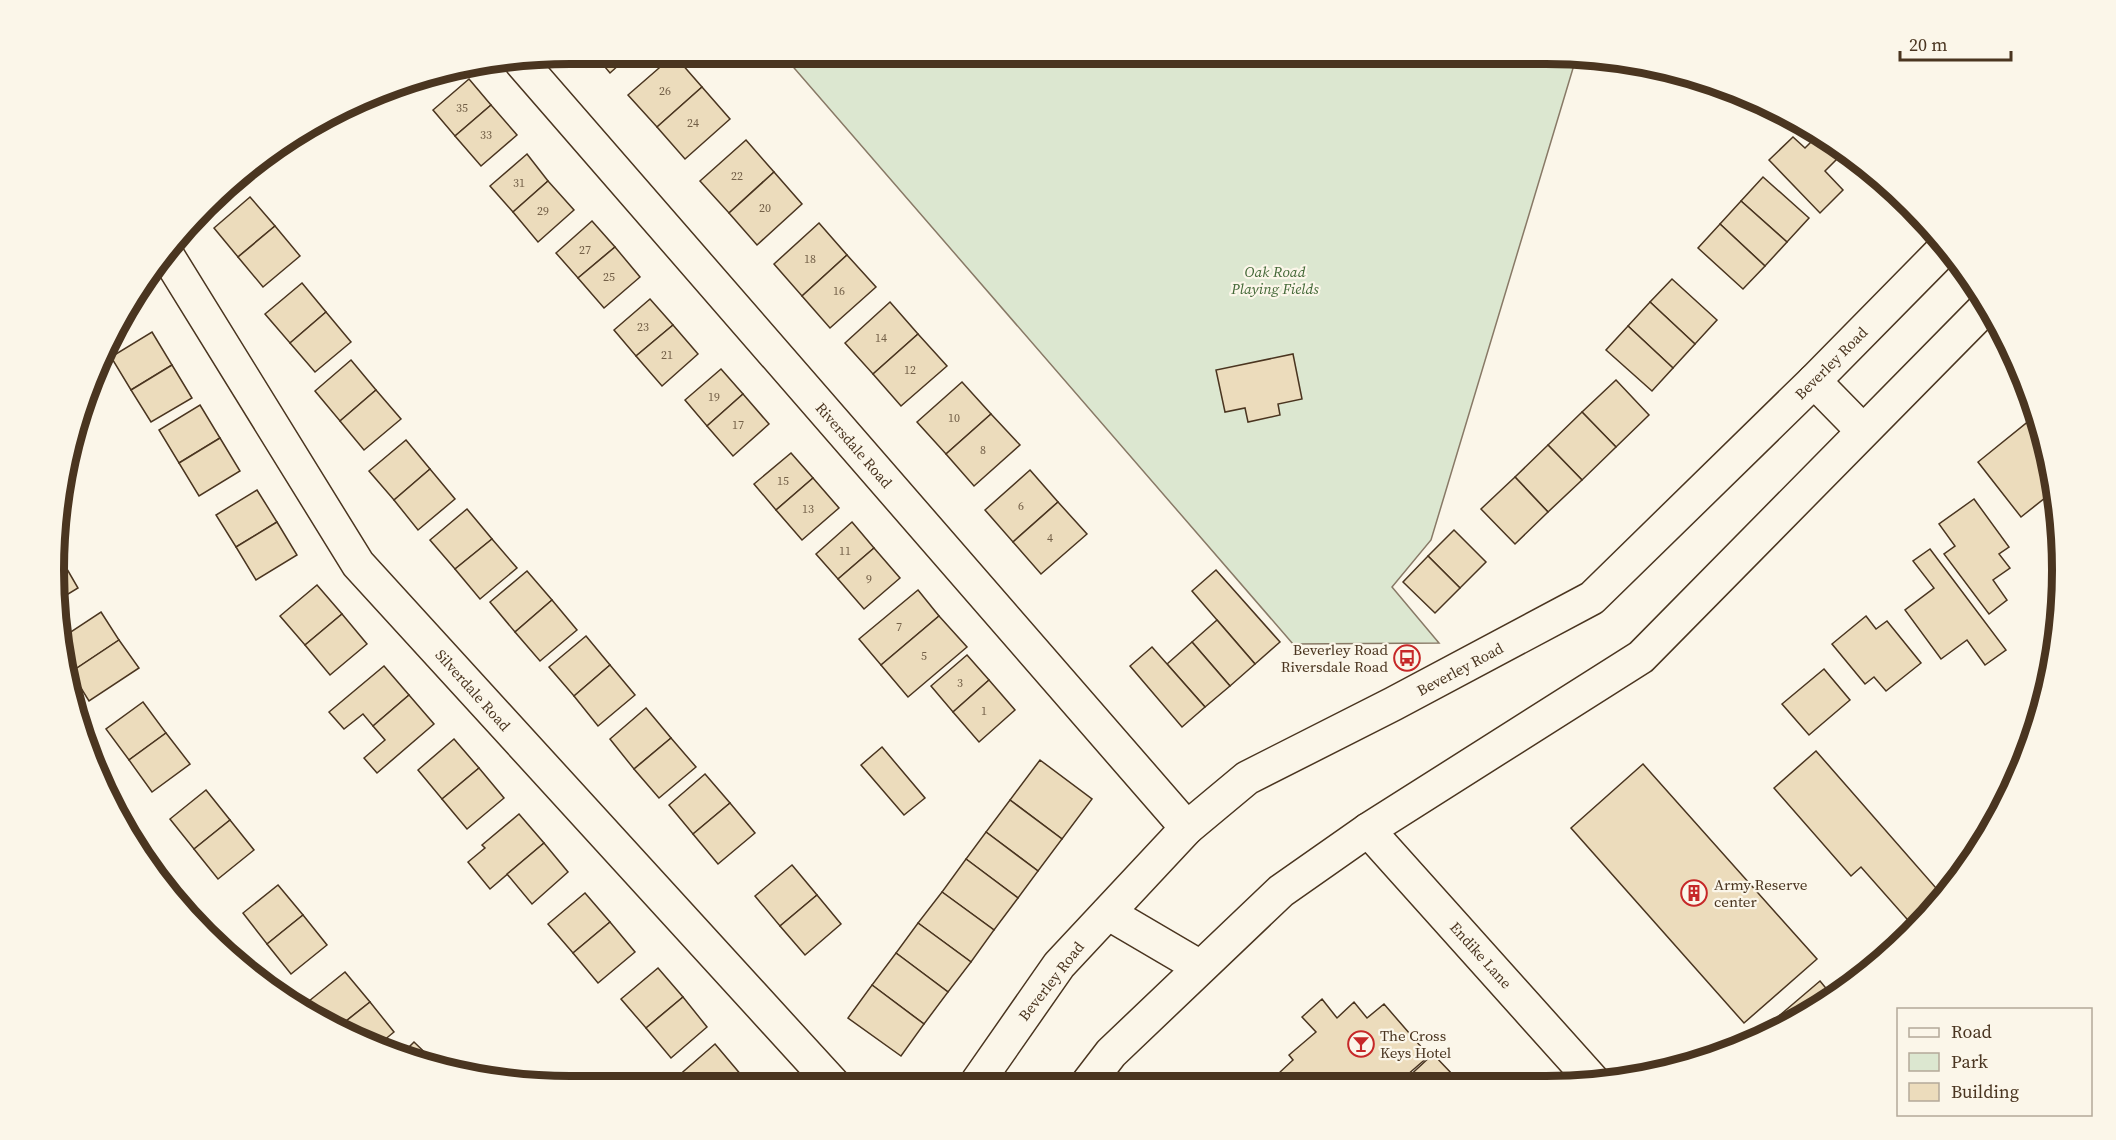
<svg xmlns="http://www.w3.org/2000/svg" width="2116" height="1140" font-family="'Source Serif 4',serif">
  <rect width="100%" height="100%" fill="#fbf6e9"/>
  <path fill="#dce7d0" stroke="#887966" stroke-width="1.5" d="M 782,54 L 1577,55 L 1431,540 L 1392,587 L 1439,643 L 1293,644 Z"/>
  <g fill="#ecdcbc" stroke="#4a3520" stroke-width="1.5">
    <path d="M 594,54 L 631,54 L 610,73 Z"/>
    <path d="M 674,55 L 702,87 L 657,127 L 628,95 Z"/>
    <path d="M 469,79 L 491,105 L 455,136 L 433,110 Z"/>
    <path d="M 702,87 L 730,119 L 685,159 L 657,127 Z"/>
    <path d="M 491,105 L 517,135 L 481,166 L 455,136 Z"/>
    <path d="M 1818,135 L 1840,156 L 1825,171 L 1843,190 L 1820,213 L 1769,160 L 1793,137 L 1805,148 Z"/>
    <path d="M 746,140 L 774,172 L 729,213 L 700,181 Z"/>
    <path d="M 527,154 L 548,181 L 513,212 L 490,186 Z"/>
    <path d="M 250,167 L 255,173 L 219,203 L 217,202 Z"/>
    <path d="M 774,172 L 802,204 L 757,245 L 729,213 Z"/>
    <path d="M 1763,177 L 1809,218 L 1787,242 L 1741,201 Z"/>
    <path d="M 548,181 L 574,210 L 538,242 L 513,212 Z"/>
    <path d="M 250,197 L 275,226 L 238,257 L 214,228 Z"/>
    <path d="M 1741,201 L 1787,242 L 1765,266 L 1720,224 Z"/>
    <path d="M 592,221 L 615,247 L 578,278 L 556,253 Z"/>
    <path d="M 819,223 L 847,255 L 802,296 L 774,264 Z"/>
    <path d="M 1720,224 L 1765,266 L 1743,289 L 1698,248 Z"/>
    <path d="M 275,226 L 300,256 L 263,287 L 238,257 Z"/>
    <path d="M 615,247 L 640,277 L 604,308 L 578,278 Z"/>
    <path d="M 847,255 L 876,287 L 830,328 L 802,296 Z"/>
    <path d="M 1672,279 L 1717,320 L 1695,344 L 1650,302 Z"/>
    <path d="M 302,283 L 326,312 L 290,343 L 265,314 Z"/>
    <path d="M 650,299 L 673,325 L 636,356 L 614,330 Z"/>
    <path d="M 890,302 L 918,334 L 873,374 L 845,343 Z"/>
    <path d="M 1650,302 L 1695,344 L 1673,368 L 1628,326 Z"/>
    <path d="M 326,312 L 351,342 L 315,372 L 290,343 Z"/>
    <path d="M 673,325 L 698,354 L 662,386 L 636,356 Z"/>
    <path d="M 1628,326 L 1673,368 L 1652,391 L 1606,350 Z"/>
    <path d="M 152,332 L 172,365 L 131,390 L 111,357 Z"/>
    <path d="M 918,334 L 947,366 L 901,406 L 873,374 Z"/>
    <path d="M 1293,354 L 1302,399 L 1278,404 L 1280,415 L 1248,422 L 1245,408 L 1225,412 L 1216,370 Z"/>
    <path d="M 351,360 L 376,390 L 340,421 L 315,391 Z"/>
    <path d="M 172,365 L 192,398 L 151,422 L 131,390 Z"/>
    <path d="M 721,369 L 743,394 L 707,426 L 685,400 Z"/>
    <path d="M 1616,380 L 1649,415 L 1616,447 L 1582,412 Z"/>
    <path d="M 962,382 L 991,414 L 946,454 L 917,422 Z"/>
    <path d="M 376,390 L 401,419 L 364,450 L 340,421 Z"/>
    <path d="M 743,394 L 769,424 L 733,456 L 707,426 Z"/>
    <path d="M 200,405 L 220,438 L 179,463 L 159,430 Z"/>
    <path d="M 1582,412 L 1616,447 L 1582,480 L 1548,445 Z"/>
    <path d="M 991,414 L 1020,445 L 974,486 L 946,454 Z"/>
    <path d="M 2035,416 L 2038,420 L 2055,490 L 2021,517 L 1978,462 Z"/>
    <path d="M 220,438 L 240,471 L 199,496 L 179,463 Z"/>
    <path d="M 406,440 L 430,469 L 394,500 L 369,471 Z"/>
    <path d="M 1548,445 L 1582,480 L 1548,512 L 1515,477 Z"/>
    <path d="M 791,453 L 813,478 L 776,510 L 754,484 Z"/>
    <path d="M 430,469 L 455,499 L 418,530 L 394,500 Z"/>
    <path d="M 1030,470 L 1058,502 L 1013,542 L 985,510 Z"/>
    <path d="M 1515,477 L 1548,512 L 1515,544 L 1481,509 Z"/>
    <path d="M 813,478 L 839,508 L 802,540 L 776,510 Z"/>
    <path d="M 257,490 L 277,522 L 236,547 L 216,515 Z"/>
    <path d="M 1974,499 L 2009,547 L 1999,554 L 2010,568 L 1993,580 L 2007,600 L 1989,614 L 1944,554 L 1955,546 L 1939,524 Z"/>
    <path d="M 1058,502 L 1087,534 L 1041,574 L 1013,542 Z"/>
    <path d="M 467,509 L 492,539 L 455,569 L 430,540 Z"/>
    <path d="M 277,522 L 297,555 L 256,580 L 236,547 Z"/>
    <path d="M 852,522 L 874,548 L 838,579 L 816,554 Z"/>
    <path d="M 1454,530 L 1486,562 L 1460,588 L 1428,556 Z"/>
    <path d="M 492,539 L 517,568 L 480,599 L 455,569 Z"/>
    <path d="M 874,548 L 900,578 L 864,609 L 838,579 Z"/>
    <path d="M 1930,549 L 2006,650 L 1985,665 L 1967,640 L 1941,659 L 1905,610 L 1934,588 L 1913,561 Z"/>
    <path d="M 1428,556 L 1460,588 L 1435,613 L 1403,582 Z"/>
    <path d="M 60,557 L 78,588 L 55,602 Z"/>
    <path d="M 1216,570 L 1280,642 L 1255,664 L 1192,591 Z"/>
    <path d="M 527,571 L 552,600 L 515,632 L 490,602 Z"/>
    <path d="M 317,585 L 342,614 L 305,645 L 280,616 Z"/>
    <path d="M 918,590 L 939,616 L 881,665 L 859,639 Z"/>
    <path d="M 552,600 L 577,630 L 540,661 L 515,632 Z"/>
    <path d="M 101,612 L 119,640 L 71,672 L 63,637 Z"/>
    <path d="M 342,614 L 367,644 L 330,675 L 305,645 Z"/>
    <path d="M 939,616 L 967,647 L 908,697 L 881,665 Z"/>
    <path d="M 1866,616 L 1876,629 L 1887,621 L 1921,663 L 1886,691 L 1874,677 L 1865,684 L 1832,644 Z"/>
    <path d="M 1217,620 L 1255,664 L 1230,686 L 1192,642 Z"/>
    <path d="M 586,636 L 610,665 L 574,696 L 549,667 Z"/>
    <path d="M 119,640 L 139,668 L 89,701 L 71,672 Z"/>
    <path d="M 1192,642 L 1230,686 L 1205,707 L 1167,664 Z"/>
    <path d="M 1152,647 L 1205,707 L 1182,727 L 1130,666 Z"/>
    <path d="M 967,655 L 989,680 L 953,712 L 931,686 Z"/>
    <path d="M 610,665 L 635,695 L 598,726 L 574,696 Z"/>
    <path d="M 384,666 L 409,695 L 373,726 L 363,714 L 344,729 L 329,712 Z"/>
    <path d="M 1824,669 L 1850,700 L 1809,735 L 1782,704 Z"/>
    <path d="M 989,680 L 1015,710 L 979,742 L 953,712 Z"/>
    <path d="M 409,695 L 434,724 L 377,773 L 364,758 L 385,740 L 373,726 Z"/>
    <path d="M 143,702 L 166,733 L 129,760 L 106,729 Z"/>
    <path d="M 646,708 L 671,738 L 634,769 L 610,739 Z"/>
    <path d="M 166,733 L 190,764 L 152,792 L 129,760 Z"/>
    <path d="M 671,738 L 696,767 L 659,798 L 634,769 Z"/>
    <path d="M 454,739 L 479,768 L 442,799 L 418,770 Z"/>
    <path d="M 882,747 L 925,798 L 904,815 L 861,765 Z"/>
    <path d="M 1816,751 L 1943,896 L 1934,910 L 1914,927 L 1861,867 L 1851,876 L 1774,788 Z"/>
    <path d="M 1040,760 L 1092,799 L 1062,839 L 1010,800 Z"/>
    <path d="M 1643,764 L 1817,959 L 1744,1023 L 1571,828 Z"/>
    <path d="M 479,768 L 504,798 L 467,829 L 442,799 Z"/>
    <path d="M 705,774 L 730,803 L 693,834 L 669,805 Z"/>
    <path d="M 206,790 L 230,820 L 194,849 L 170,819 Z"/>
    <path d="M 1010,800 L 1062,839 L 1038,871 L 986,832 Z"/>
    <path d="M 730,803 L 755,833 L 718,864 L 693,834 Z"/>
    <path d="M 519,814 L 544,843 L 490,889 L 468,862 L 485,848 L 482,845 Z"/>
    <path d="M 230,820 L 254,850 L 218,879 L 194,849 Z"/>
    <path d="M 986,832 L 1038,871 L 1018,898 L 966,859 Z"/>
    <path d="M 544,843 L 568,872 L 532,904 L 507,874 Z"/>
    <path d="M 966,859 L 1018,898 L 994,930 L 942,892 Z"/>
    <path d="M 792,865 L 817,895 L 780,926 L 755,896 Z"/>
    <path d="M 278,885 L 303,915 L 267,944 L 243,913 Z"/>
    <path d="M 942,892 L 994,930 L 971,962 L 918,923 Z"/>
    <path d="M 585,893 L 610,922 L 573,953 L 548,924 Z"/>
    <path d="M 817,895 L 841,924 L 805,955 L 780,926 Z"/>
    <path d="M 303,915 L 327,945 L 291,974 L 267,944 Z"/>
    <path d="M 610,922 L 635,952 L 598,983 L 573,953 Z"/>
    <path d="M 918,923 L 971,962 L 948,992 L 896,953 Z"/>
    <path d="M 896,953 L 948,992 L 924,1024 L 872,985 Z"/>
    <path d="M 658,968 L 683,997 L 646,1028 L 621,999 Z"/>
    <path d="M 345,972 L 370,1002 L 336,1029 L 329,1025 L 309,1001 Z"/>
    <path d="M 1820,981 L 1834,998 L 1787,1023 L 1780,1015 Z"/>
    <path d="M 872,985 L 924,1024 L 901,1056 L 848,1018 Z"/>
    <path d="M 683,997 L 707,1027 L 671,1058 L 646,1028 Z"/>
    <path d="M 1322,999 L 1337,1018 L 1354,1002 L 1367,1018 L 1384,1004 L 1429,1056 L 1399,1082 L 1287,1083 L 1279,1073 L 1293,1060 L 1289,1055 L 1316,1032 L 1302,1017 Z"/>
    <path d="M 370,1002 L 394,1032 L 377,1046 L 336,1029 Z"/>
    <path d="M 414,1042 L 442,1069 L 401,1055 Z"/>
    <path d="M 715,1044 L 742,1076 L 732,1084 L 669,1084 Z"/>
    <path d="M 1433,1054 L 1453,1075 L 1445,1082 L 1403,1082 Z"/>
  </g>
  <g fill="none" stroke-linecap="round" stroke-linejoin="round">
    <g stroke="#4a3520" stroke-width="36">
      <g id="minor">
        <path d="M 521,62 L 1187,828"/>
        <path d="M 167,255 L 358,564 L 833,1084"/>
      </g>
    </g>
    <g stroke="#4a3520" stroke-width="36">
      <path id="tertiary" d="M 1368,830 L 1594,1082"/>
    </g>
    <g stroke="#4a3520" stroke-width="36">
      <g id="primary">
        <path d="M 1814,381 L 1863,431"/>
        <path d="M 1108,913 L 1200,967"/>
        <path d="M 1088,1083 L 1111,1053 L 1281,891 L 1368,830 L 1641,657 L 1988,305"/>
        <path d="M 976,1084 L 1059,965 L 1187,828 L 1247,778 L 1393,704 L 1592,598 L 1814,381 L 1946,247"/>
      </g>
    </g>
    <use href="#minor" stroke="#fbf6e9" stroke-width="33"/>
    <use href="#tertiary" stroke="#fbf6e9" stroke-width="33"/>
    <use href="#primary" stroke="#fbf6e9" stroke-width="33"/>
  </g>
  <defs>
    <g id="bus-ring" transform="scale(1.35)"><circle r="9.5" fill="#fbf6e9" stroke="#c62828" stroke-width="1.5"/><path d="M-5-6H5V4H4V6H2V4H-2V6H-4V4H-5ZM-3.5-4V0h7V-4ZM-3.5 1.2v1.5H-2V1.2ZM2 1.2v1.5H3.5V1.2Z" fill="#c62828"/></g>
    <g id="building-ring" transform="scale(1.35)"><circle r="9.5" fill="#fbf6e9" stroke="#c62828" stroke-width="1.5"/><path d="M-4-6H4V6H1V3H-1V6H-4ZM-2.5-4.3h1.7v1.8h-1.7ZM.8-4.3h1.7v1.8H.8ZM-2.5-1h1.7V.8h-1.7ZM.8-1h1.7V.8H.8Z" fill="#c62828"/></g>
    <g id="bar-ring" transform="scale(1.35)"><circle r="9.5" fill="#fbf6e9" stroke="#c62828" stroke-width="1.5"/><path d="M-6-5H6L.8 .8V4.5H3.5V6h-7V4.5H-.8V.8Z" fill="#c62828"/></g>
  </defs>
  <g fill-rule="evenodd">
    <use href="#bus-ring" x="1407" y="658"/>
    <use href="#building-ring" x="1694" y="893"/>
    <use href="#bar-ring" x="1361" y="1044"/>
  </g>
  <g text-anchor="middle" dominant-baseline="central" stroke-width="4.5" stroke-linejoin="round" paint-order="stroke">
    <g font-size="12" fill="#725f47">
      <text x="665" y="91">26</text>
      <text x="462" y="108">35</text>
      <text x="693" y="123">24</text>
      <text x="486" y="135">33</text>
      <text x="737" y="176">22</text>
      <text x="519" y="183">31</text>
      <text x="765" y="208">20</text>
      <text x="543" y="211">29</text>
      <text x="585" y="250">27</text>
      <text x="810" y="259">18</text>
      <text x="609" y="277">25</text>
      <text x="839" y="291">16</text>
      <text x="643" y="327">23</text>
      <text x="881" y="338">14</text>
      <text x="667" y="355">21</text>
      <text x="910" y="370">12</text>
      <text x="714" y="397">19</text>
      <text x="954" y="418">10</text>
      <text x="738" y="425">17</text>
      <text x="983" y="450">8</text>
      <text x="783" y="481">15</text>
      <text x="1021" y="506">6</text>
      <text x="808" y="509">13</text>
      <text x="1050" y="538">4</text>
      <text x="845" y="551">11</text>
      <text x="869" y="579">9</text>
      <text x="899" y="627">7</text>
      <text x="924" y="656">5</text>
      <text x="960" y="683">3</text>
      <text x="984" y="711">1</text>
    </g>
    <g font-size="15" font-style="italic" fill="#436837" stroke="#fbf6e9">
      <text x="1275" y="271">Oak Road<tspan x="1275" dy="17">Playing Fields</tspan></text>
    </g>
    <g font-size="15" fill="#4a3520" stroke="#fbf6e9">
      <text transform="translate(1831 363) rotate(-45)">Beverley Road</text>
      <text transform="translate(854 445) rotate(49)">Riversdale Road</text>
      <text transform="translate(1460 669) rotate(-28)">Beverley Road</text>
      <text transform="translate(473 690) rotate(48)">Silverdale Road</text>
      <text transform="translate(1481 955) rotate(48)">Endike Lane</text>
      <text transform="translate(1051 981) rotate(-52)">Beverley Road</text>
    </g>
    <g font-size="15" fill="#4a3520" stroke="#fbf6e9" text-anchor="start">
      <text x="1388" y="649" text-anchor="end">Beverley Road<tspan x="1388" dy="17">Riversdale Road</tspan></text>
      <text x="1714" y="884">Army Reserve<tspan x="1714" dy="17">center</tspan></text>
      <text x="1380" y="1035">The Cross<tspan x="1380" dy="17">Keys Hotel</tspan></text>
    </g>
  </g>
  <path d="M0 0H2116V1140H0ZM570 64H1546A506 506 0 0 1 2052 570V570A506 506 0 0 1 1546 1076H570A506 506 0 0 1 64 570V570A506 506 0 0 1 570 64Z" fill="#fbf6e9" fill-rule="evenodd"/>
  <path fill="none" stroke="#4a3520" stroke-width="8" d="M570 64H1546A506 506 0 0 1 2052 570V570A506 506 0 0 1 1546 1076H570A506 506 0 0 1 64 570V570A506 506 0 0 1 570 64Z"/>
  <rect x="1897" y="1008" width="195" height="108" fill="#fbf6e9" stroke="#b4a999" stroke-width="1.5"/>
  <rect x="1909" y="1028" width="30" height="9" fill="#fbf6e9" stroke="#b4a999" stroke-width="1.5"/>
  <text x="1951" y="1038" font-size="18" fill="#4a3520">Road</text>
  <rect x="1909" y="1053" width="30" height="18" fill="#dce7d0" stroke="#b4a999" stroke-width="1.5"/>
  <text x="1951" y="1068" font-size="18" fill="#4a3520">Park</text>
  <rect x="1909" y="1083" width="30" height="18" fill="#ecdcbc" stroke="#b4a999" stroke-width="1.5"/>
  <text x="1951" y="1098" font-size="18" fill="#4a3520">Building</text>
  <path d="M1900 51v9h111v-9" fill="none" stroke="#4a3520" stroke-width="3"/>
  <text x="1909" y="51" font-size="18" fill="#4a3520" stroke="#fbf6e9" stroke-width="4.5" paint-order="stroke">20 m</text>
</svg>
